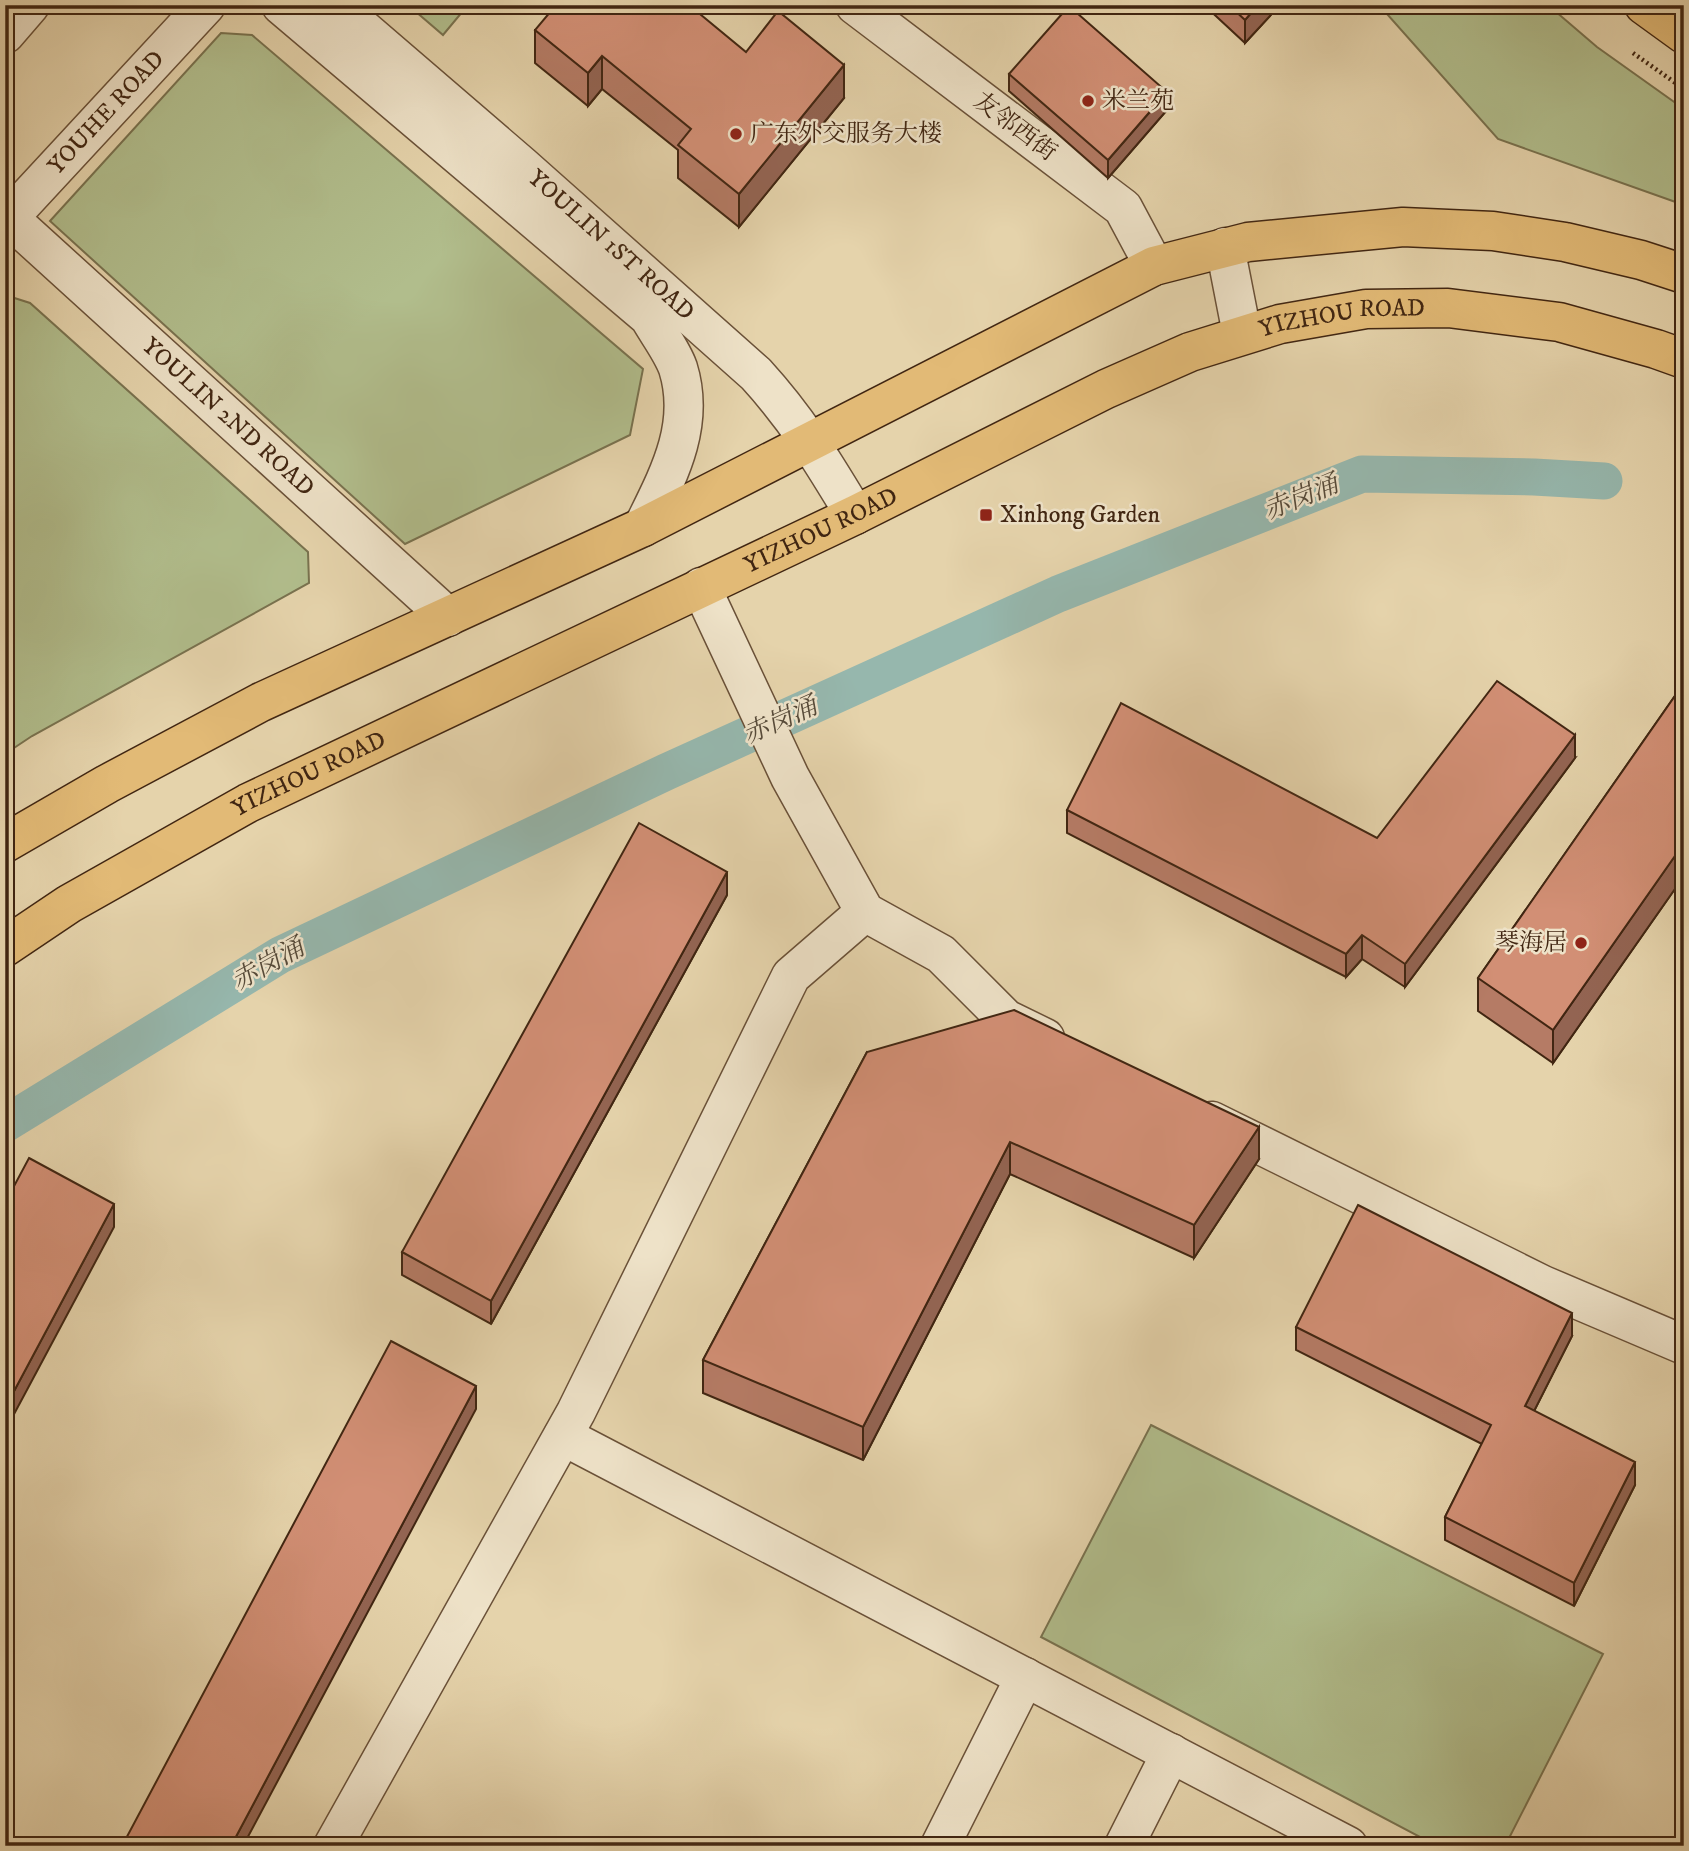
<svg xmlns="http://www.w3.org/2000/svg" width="1689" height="1851" font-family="'IM FELL DW Pica','Noto Serif SC',serif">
  <rect width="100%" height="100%" fill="#e5d3ab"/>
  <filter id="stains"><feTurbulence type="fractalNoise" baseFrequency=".00286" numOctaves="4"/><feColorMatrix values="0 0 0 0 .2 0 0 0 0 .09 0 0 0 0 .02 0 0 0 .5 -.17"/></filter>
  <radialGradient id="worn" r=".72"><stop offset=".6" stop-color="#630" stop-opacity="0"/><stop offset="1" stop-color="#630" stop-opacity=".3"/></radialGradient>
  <g fill="#b1bd8c" stroke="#79724f" stroke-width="2">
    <path d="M 408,5 L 468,5 L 443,35 Z"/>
    <path d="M 1379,5 L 1548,5 L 1597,47 L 1684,109 L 1684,205 L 1498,139 Z"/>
    <path d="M 221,33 L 252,35 L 643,369 L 630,435 L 405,544 L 50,221 Z"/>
    <path d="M 5,295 L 30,303 L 308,552 L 309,583 L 32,736 L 5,754 Z"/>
    <path d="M 1151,1425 L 1603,1654 L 1505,1846 L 1437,1846 L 1041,1637 Z"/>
  </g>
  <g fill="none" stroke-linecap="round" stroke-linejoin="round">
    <path stroke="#96b7ad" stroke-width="37" d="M 5,1124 L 280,955 L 666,772 L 1058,594 L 1362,474 L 1534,477 L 1604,481"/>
    <g stroke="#6a5138" stroke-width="41">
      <g id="minor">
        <path d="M 281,5 L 649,317 C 658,333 672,351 678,368 C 696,426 668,476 643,527"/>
        <path id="s1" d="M 335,5 L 522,166 L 756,374 C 798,420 823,462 855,515"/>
        <path d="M 855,5 L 1123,208 L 1154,266"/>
        <path d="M 5,34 L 30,5"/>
        <path id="s2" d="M 9,218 L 448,617"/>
        <path id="s3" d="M 5,222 L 206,5"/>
        <path d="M 1225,247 L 1242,334"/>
        <path d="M 701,587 L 790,777 L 865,912 L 941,954 L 1006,1019 L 1045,1038"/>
        <path d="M 1212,1121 L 1543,1285 L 1684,1345"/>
        <path d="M 563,1436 L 1348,1846"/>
        <path d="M 333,1846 L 576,1412 L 791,976 L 865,912"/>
        <path d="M 940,1846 L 1025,1677"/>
        <path d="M 1124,1846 L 1171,1753"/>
      </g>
    </g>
    <g stroke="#412612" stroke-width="41">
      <g id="major">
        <path d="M 5,843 L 107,784 L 261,702 L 643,527 L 1154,266 L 1248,242 L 1403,227 L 1493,231 L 1565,242 L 1641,260 L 1684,274"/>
        <path id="s4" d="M 5,947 L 69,904 L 248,803 L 855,515 L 1106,389 L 1190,352 L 1280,324 L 1366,309 L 1448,308 L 1559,322 L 1656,349 L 1684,359"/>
      </g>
    </g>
    <g stroke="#412612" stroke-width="41">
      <path id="highway" d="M 1644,5 L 1684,34"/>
    </g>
    <path stroke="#412612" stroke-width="4.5" stroke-dasharray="2 3.5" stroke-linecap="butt" d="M 1633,53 L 1684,89"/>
    <use href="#minor" stroke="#eee2c8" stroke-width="38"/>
    <use href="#major" stroke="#e2ba76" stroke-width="38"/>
    <use href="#highway" stroke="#e2ba76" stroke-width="38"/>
  </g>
  <g fill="#b57b65" stroke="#412612" stroke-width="2">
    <path d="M 1204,5 L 1280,5 L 1245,43 Z"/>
    <path d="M 535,30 L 746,52 L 844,98 L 739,227 L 678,178 L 678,150 L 602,89 L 588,106 L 535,63 Z"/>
    <path d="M 1009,74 L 1167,110 L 1108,178 L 1009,91 Z"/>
    <path d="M 1684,683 L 1684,876 L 1553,1063 L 1478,1011 L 1478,978 Z"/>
    <path d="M 1575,758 L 1405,987 L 1362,959 L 1346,977 L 1067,833 L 1067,810 L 1377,838 Z"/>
    <path d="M 727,895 L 491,1324 L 402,1275 L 402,1252 Z"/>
    <path d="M 867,1052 L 1259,1159 L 1194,1258 L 1010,1174 L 863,1460 L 703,1393 L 703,1360 Z"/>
    <path d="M 1296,1327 L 1572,1336 L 1534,1411 L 1635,1485 L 1574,1606 L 1445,1540 L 1445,1517 L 1482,1444 L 1296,1350 Z"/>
  </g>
  <g fill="#936452" stroke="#412612" stroke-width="2">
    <path d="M 1258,5 L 1280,5 L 1245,43 L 1245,20 Z"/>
    <path d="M 602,56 L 602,89 L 588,106 L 588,73 Z"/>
    <path d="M 844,65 L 844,98 L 739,227 L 739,194 Z"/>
    <path d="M 1167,92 L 1167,110 L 1108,178 L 1108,160 Z"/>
    <path d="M 1575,735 L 1575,758 L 1405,987 L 1405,964 Z"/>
    <path d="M 1684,843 L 1684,876 L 1553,1063 L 1553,1030 Z"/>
    <path d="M 727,872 L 727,895 L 491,1324 L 491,1301 Z"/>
    <path d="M 1362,935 L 1362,959 L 1346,977 L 1346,954 Z"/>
    <path d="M 1259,1127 L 1259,1159 L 1194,1258 L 1194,1225 Z"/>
    <path d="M 1010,1142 L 1010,1174 L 863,1460 L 863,1427 Z"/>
    <path d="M 114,1204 L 114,1227 L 5,1431 L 5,1408 Z"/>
    <path d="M 1572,1313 L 1572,1336 L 1525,1429 L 1525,1406 Z"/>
    <path d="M 476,1386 L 476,1409 L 243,1846 L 231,1846 Z"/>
    <path d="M 1635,1462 L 1635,1485 L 1574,1606 L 1574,1583 Z"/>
  </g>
  <g fill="#d28f75" stroke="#412612" stroke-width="2">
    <path d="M 556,5 L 689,5 L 746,52 L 778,11 L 844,65 L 739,194 L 678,145 L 691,129 L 602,56 L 588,73 L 535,30 Z"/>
    <path d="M 1229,5 L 1258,5 L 1245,20 Z"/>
    <path d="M 1069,6 L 1167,92 L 1108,160 L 1009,74 Z"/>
    <path d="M 1497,681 L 1575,735 L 1405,964 L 1362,935 L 1346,954 L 1067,810 L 1121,703 L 1377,838 Z"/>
    <path d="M 1684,683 L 1684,843 L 1553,1030 L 1478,978 Z"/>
    <path d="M 639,823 L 727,872 L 491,1301 L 402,1252 Z"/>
    <path d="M 1014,1010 L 1259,1127 L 1194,1225 L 1010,1142 L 863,1427 L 703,1360 L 867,1052 Z"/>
    <path d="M 29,1158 L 114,1204 L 5,1408 L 5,1203 Z"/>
    <path d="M 1358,1205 L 1572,1313 L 1525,1406 L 1635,1462 L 1574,1583 L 1445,1517 L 1491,1425 L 1296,1327 Z"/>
    <path d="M 391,1341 L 476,1386 L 231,1846 L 122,1846 Z"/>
  </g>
  <g fill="#8f2418" stroke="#eee2c8" stroke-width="2.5">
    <circle cx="1088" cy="101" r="7"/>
    <circle cx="736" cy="134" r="7"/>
    <rect x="979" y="508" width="14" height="14" rx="3.5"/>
    <circle cx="1581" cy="943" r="7"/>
  </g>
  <g text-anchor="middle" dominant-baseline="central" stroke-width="5" stroke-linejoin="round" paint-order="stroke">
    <g font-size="24" fill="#412612" stroke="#eee2c8" text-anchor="start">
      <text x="1102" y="101">米兰苑</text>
      <text x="750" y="134">广东外交服务大楼</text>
      <text x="1000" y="515">Xinhong Garden</text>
      <text x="1567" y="943" text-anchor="end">琴海居</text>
    </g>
    <g font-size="24" fill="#412612" stroke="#eee2c8">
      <text stroke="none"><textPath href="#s3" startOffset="149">YOUHE ROAD</textPath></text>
      <text transform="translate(1015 127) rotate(37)">友邻西街</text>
      <text stroke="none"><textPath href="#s1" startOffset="366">YOULIN 1ST ROAD</textPath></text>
      <text stroke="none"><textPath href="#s4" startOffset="1484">YIZHOU ROAD</textPath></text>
      <text stroke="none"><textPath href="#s2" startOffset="296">YOULIN 2ND ROAD</textPath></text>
      <text stroke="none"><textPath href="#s4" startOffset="917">YIZHOU ROAD</textPath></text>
      <text stroke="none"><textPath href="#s4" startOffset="350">YIZHOU ROAD</textPath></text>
    </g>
    <g font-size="26" font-style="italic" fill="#564a39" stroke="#eee2c8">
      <text transform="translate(1301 498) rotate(-22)">赤岗涌</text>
      <text transform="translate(780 721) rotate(-24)">赤岗涌</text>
      <text transform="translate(268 965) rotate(-29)">赤岗涌</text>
    </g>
  </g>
  <rect width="1689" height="1851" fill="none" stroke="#e5d3ab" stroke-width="28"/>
  <rect x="7" y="7" width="1675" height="1837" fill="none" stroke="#412612" stroke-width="3.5"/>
  <rect x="14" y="14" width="1661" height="1823" fill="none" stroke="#412612" stroke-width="2"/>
  <rect width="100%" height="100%" filter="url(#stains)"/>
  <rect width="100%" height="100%" fill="url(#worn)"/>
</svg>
